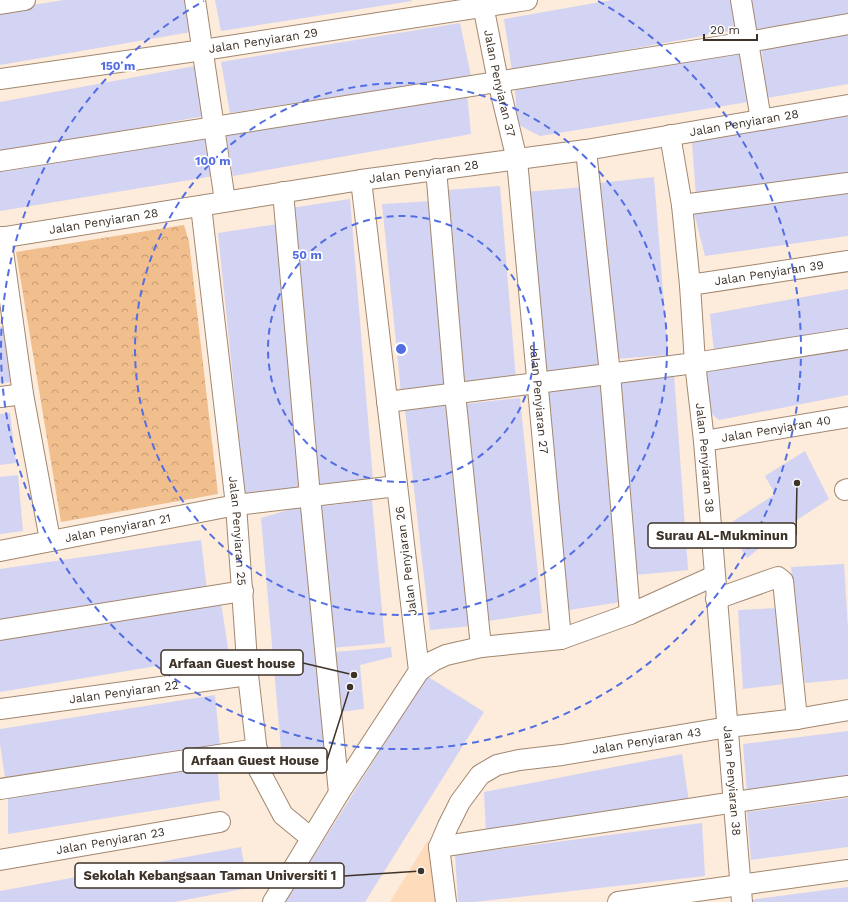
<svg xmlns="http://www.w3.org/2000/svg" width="848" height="902" font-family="'Work Sans',sans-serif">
  <defs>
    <pattern id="forest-crowns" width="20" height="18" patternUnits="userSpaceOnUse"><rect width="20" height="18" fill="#f1be8e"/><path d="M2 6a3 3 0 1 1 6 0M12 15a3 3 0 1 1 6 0" fill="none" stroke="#c59b74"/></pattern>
  </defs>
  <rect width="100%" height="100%" fill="#fdebdb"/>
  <path fill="#fedbbb" d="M 428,840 L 435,902 L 390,902 Z"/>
  <path fill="url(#forest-crowns)" d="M 184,225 L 189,242 L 218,494 L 61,522 L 16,252 Z"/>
  <g fill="#d3d4f3">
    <path d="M 64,0 L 187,0 L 191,32 L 0,65 L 0,10 Z"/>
    <path d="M 215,0 L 412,0 L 412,1 L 221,31 Z"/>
    <path d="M 612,0 L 732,0 L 735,30 L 512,71 L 504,19 Z"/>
    <path d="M 750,0 L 848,0 L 848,16 L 757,33 Z"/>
    <path d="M 460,23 L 471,76 L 230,113 L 221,62 Z"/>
    <path d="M 848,30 L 848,84 L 767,98 L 761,44 Z"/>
    <path d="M 740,50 L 748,102 L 540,136 L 517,124 L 515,87 Z"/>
    <path d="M 195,66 L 204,116 L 0,153 L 0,102 Z"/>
    <path d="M 467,93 L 471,134 L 233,176 L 226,133 Z"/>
    <path d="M 848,116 L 848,173 L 696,197 L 692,142 Z"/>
    <path d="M 208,135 L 214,176 L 0,211 L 0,168 Z"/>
    <path d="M 654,177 L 668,355 L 615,359 L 599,183 Z"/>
    <path d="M 500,186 L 516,380 L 464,385 L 447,190 Z"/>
    <path d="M 585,187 L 605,365 L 543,372 L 524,192 Z"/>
    <path d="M 848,191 L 848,236 L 705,256 L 694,213 Z"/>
    <path d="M 350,199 L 373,480 L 318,488 L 291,208 Z"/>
    <path d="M 433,201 L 448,386 L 401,392 L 382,204 Z"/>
    <path d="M 278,224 L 301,489 L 245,495 L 218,233 Z"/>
    <path d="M 848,289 L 848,329 L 714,351 L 710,314 Z"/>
    <path d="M 5,326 L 13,382 L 0,383 L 0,327 Z"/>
    <path d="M 848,345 L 848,395 L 719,420 L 702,406 L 700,370 Z"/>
    <path d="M 674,374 L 688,570 L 635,575 L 617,380 Z"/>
    <path d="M 605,383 L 621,602 L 569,610 L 546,391 Z"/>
    <path d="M 520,398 L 542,613 L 488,621 L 464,404 Z"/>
    <path d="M 451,405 L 471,626 L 430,630 L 405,410 Z"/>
    <path d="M 10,413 L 16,463 L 0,465 L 0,414 Z"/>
    <path d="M 805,451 L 829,499 L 794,522 L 797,536 L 778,547 L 771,539 L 747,558 L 726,526 L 775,494 L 765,476 Z"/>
    <path d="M 18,475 L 23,531 L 0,534 L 0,477 Z"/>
    <path d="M 372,500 L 385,643 L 332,648 L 316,507 Z"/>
    <path d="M 305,505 L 328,756 L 282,760 L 261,518 Z"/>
    <path d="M 201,540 L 207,590 L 0,623 L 0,569 Z"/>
    <path d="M 844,564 L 848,628 L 848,679 L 805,683 L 791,567 Z"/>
    <path d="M 221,603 L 229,654 L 0,692 L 0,633 Z"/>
    <path d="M 778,608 L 784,684 L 743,689 L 738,610 Z"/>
    <path d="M 391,647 L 392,657 L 360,665 L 364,709 L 339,712 L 335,652 Z"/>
    <path d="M 427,676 L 484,712 L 365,902 L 285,902 Z"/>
    <path d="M 215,695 L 220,746 L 5,777 L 0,744 L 0,729 Z"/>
    <path d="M 848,731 L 848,779 L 747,793 L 743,744 Z"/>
    <path d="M 682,754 L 689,802 L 486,834 L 484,792 Z"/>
    <path d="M 217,762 L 220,800 L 8,834 L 8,796 Z"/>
    <path d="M 848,798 L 848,847 L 751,860 L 747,812 Z"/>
    <path d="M 702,823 L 705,876 L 474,902 L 458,902 L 455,855 Z"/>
    <path d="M 241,847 L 248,888 L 174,902 L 0,902 L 0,891 Z"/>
    <path d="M 848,887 L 848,902 L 749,902 L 749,900 Z"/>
  </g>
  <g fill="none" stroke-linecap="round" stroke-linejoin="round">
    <g stroke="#a2876f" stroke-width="22">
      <g id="minor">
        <path d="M 195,0 L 225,201"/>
        <path id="s1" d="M 482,0 L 498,81 L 517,160 L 561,639"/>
        <path d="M 741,0 L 761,120"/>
        <path d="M 0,4 L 25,0"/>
        <path id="s2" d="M 0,79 L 203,50 L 527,0"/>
        <path id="s3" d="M 670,135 L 682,205 L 690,285 L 695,363 L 704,441 L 742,902"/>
        <path d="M 586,150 L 610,374 L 630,614"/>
        <path d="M 0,161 L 748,42 L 848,24"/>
        <path d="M 436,169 L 455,393 L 481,647"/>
        <path d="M 283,192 L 310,496 L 339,793"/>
        <path d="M 682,205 L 848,183"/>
        <path id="s4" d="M 201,206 L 236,505 L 248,675 L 259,770 L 283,815 L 311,838"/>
        <path d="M 1,237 L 23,394 L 50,540"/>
        <path id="s5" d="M 0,238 L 361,180 L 586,150 L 848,105"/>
        <path id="s6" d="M 690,285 L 848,261"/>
        <path d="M 0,397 L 23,394"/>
        <path d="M 387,402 L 695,363 L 848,339"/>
        <path id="s7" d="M 704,441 L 848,417"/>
        <path d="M 845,490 L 848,489"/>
        <path id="s8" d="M 0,551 L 236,505 L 397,486"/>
        <path d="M 716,599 L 778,577 L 783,581 L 797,719"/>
        <path d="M 0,630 L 243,591"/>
        <path d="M 419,671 L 433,661 L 446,655 L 481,647 L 561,639 L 630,614 L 714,576"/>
        <path id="s9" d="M 0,709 L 248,675"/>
        <path d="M 0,789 L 257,749"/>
        <path d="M 439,847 L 735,802 L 848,786"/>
        <path id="s10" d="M 0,860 L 220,822"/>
        <path d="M 273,902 L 339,793 L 419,671 L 361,180"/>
        <path id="s11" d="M 446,902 L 439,847 L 448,826 L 460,802 L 480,775 L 497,765 L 519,760 L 562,755 L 728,727 L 797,719 L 848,710"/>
        <path d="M 618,902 L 848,870"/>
      </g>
    </g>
    <use href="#minor" stroke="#fff" stroke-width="20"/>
  </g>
  <g fill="none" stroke="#536ee3" stroke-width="2" stroke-dasharray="7 5">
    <circle cx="401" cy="349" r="133"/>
    <circle cx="401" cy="349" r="266"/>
    <path d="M598 1A400 400 0 1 1 204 1"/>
  </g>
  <g text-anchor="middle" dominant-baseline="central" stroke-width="3.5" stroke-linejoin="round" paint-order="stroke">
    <g font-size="12" fill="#3e3329" stroke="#fff">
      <text stroke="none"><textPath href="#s2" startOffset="266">Jalan Penyiaran 29</textPath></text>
      <text stroke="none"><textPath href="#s1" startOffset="85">Jalan Penyiaran 37</textPath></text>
      <text stroke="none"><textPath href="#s5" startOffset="753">Jalan Penyiaran 28</textPath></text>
      <text stroke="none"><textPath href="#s5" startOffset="429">Jalan Penyiaran 28</textPath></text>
      <text stroke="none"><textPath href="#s5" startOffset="105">Jalan Penyiaran 28</textPath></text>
      <text stroke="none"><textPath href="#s6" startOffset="80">Jalan Penyiaran 39</textPath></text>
      <text stroke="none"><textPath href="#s1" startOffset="404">Jalan Penyiaran 27</textPath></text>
      <text stroke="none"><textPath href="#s7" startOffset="73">Jalan Penyiaran 40</textPath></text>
      <text stroke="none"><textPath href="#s3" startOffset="325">Jalan Penyiaran 38</textPath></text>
      <text stroke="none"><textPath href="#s8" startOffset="120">Jalan Penyiaran 21</textPath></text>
      <text stroke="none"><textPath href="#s4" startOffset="327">Jalan Penyiaran 25</textPath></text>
      <text transform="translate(406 561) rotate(-97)">Jalan Penyiaran 26</text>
      <text stroke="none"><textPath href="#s9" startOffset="125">Jalan Penyiaran 22</textPath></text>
      <text stroke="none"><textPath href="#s11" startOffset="310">Jalan Penyiaran 43</textPath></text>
      <text stroke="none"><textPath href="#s3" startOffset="649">Jalan Penyiaran 38</textPath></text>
      <text stroke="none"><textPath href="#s10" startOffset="112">Jalan Penyiaran 23</textPath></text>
    </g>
  </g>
  <circle cx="401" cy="349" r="6" fill="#536ee3" stroke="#fff" stroke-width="2"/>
  <g font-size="12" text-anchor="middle" font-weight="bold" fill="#536ee3" stroke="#fff" stroke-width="3.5" stroke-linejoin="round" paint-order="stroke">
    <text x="118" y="70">150 m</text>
    <text x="213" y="165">100 m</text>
    <text x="307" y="259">50 m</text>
  </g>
  <path fill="none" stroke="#3e3329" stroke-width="1.5" d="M797 483L796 535M354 675L303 663M350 687L327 760M421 871L344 876"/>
  <g fill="#3e3329" stroke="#fff" stroke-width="1.5">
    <circle cx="797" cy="483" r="4"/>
    <circle cx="354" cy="675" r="4"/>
    <circle cx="350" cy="687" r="4"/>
    <circle cx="421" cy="871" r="4"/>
  </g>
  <g fill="#fff" stroke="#3e3329" stroke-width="1.5">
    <rect x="648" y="523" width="148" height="25" rx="4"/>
    <rect x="161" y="650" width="142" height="25" rx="4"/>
    <rect x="183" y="748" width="144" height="25" rx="4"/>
    <rect x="75" y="863" width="269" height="25" rx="4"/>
  </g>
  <g font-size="13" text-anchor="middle" font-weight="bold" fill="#3e3329">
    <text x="722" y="540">Surau AL-Mukminun</text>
    <text x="232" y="668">Arfaan Guest house</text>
    <text x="255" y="765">Arfaan Guest House</text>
    <text x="210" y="880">Sekolah Kebangsaan Taman Universiti 1</text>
  </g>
  <path d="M704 34v6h53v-6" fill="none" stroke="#3e3329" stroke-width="2"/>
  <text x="710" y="34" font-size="12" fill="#3e3329" stroke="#ffffff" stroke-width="3" paint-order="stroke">20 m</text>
</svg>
